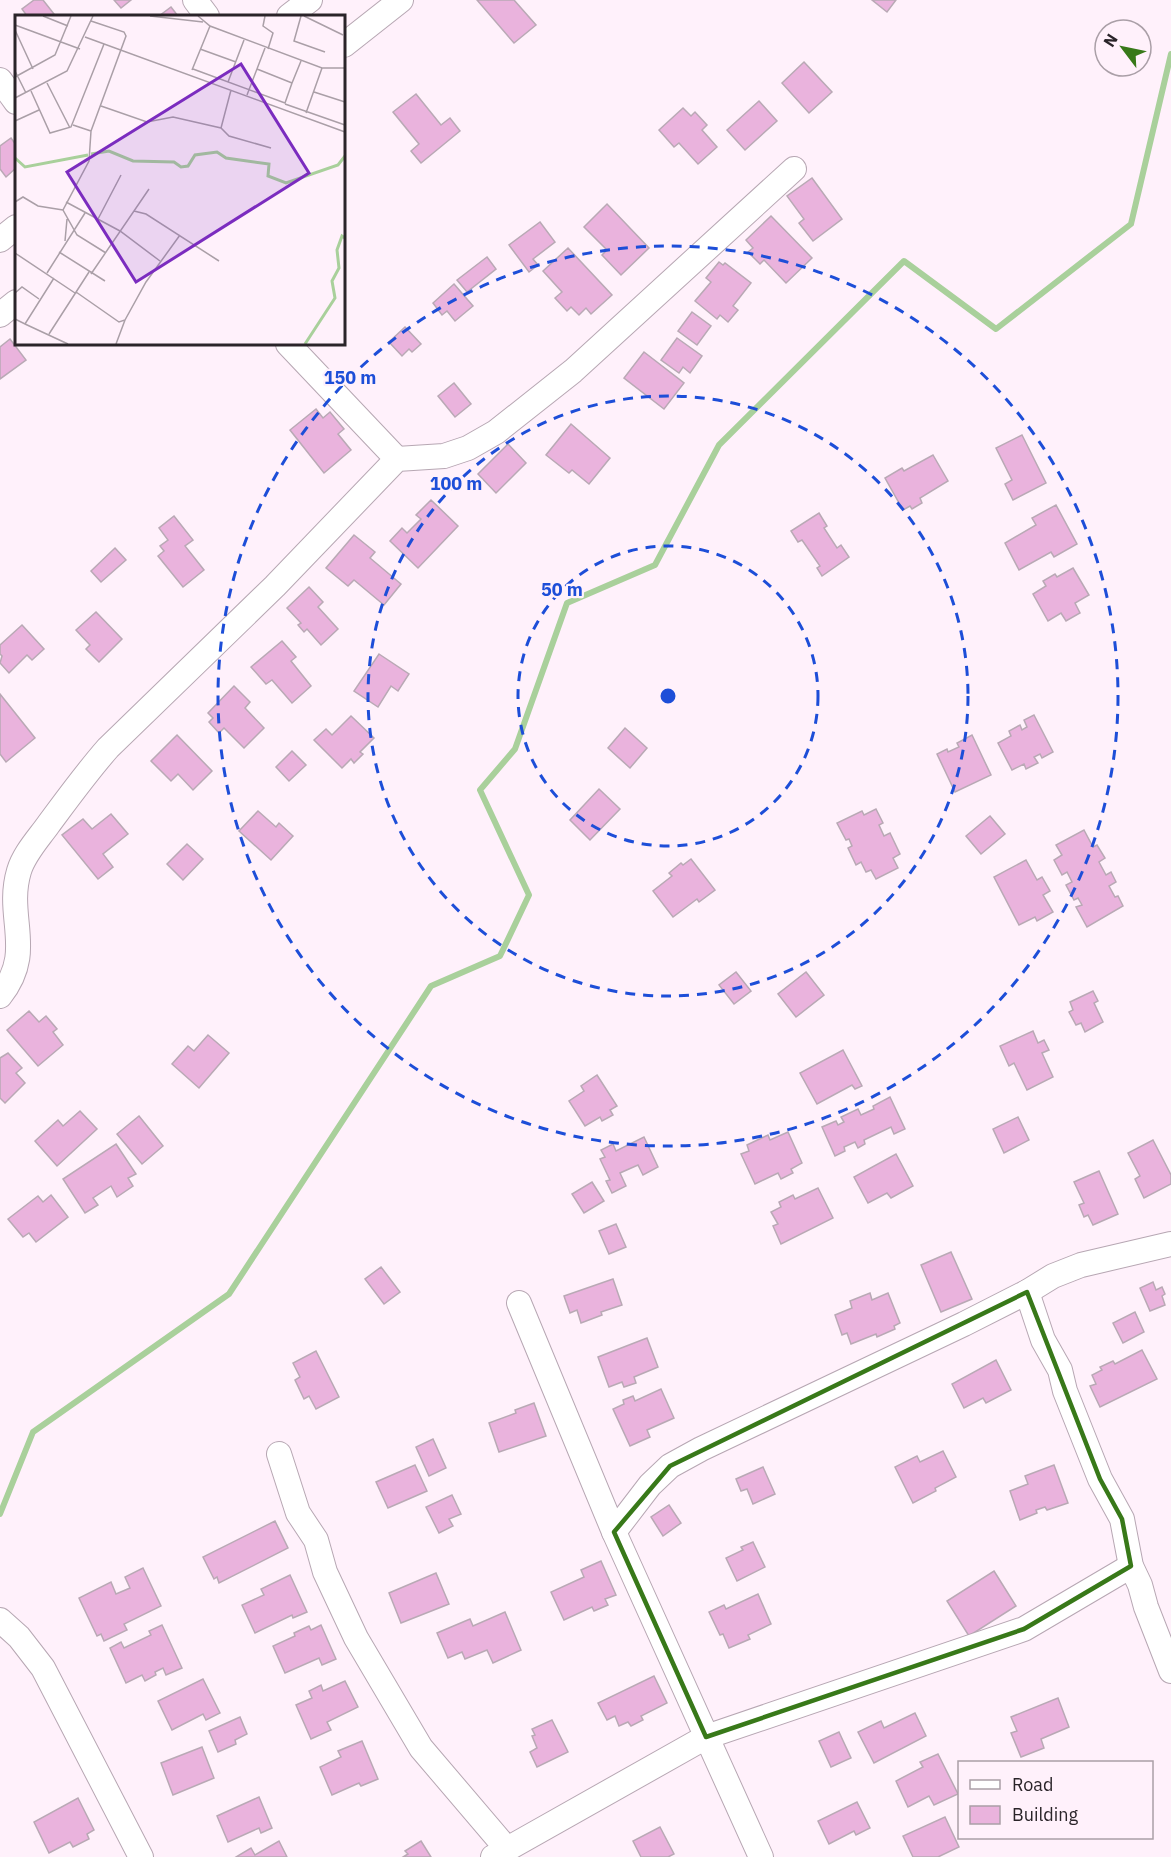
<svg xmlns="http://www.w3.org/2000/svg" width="1171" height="1857" font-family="'IBM Plex Sans',sans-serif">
  <rect width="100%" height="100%" fill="#fff1fb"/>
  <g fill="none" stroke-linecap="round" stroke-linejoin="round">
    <path stroke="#a9d09b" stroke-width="6" d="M 0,1514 L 33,1432 L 229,1294 L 431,986 L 500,956 L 529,895 L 480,790 L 515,749 L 567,603 L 655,565 L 719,445 L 904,261 L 996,329 L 1131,224 L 1171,54"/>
  </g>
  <g fill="#eab3dd" stroke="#b9a9b5" stroke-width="1.5">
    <path d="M 34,0 L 43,0 L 54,14 L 50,16 L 27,16 L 22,9 Z"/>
    <path d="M 114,0 L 131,0 L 121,8 Z"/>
    <path d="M 477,0 L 514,0 L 536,25 L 514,43 Z"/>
    <path d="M 872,0 L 896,0 L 887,12 Z"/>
    <path d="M 171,7 L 178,16 L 159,16 Z"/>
    <path d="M 804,62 L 832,92 L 809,113 L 782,83 Z"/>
    <path d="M 416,94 L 441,125 L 450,118 L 460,131 L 421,163 L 411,151 L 419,144 L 393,112 Z"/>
    <path d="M 759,101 L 777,121 L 745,150 L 727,130 Z"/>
    <path d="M 683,108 L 691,116 L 695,112 L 707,125 L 702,130 L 717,147 L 698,164 L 679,143 L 674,147 L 659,130 Z"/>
    <path d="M 11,138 L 16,145 L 16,168 L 6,177 L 0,169 L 0,146 Z"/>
    <path d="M 812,178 L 842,219 L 813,241 L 799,223 L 804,219 L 787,196 Z"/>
    <path d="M 607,204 L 649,248 L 621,275 L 602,255 L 607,250 L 584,227 Z"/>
    <path d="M 771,216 L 812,258 L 786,283 L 764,260 L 760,264 L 748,252 L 753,248 L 746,240 Z"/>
    <path d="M 540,222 L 555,242 L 533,259 L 538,265 L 529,272 L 509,245 Z"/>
    <path d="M 568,248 L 612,295 L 591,314 L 586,308 L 579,315 L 571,307 L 567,311 L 555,298 L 562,292 L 543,271 Z"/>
    <path d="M 487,257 L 496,269 L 467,292 L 457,280 Z"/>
    <path d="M 719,262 L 723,265 L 725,263 L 751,283 L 733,306 L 738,310 L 728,322 L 720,315 L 717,319 L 695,301 L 711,282 L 706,278 Z"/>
    <path d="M 454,284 L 473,306 L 455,321 L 447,311 L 442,315 L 433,303 Z"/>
    <path d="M 692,312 L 711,326 L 697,345 L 678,331 Z"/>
    <path d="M 405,327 L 421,344 L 412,352 L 409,349 L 402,356 L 389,342 Z"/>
    <path d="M 677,338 L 702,356 L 690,373 L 683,367 L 679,373 L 661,360 Z"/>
    <path d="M 10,339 L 26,360 L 0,379 L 0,347 Z"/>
    <path d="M 644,352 L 684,383 L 664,409 L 624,378 Z"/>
    <path d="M 454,383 L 471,404 L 455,417 L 438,396 Z"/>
    <path d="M 316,409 L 323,418 L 330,412 L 344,429 L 338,434 L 351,450 L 324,473 L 290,430 Z"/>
    <path d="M 571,424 L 610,458 L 589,484 L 572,470 L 569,473 L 546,455 Z"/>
    <path d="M 1022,435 L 1046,483 L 1013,500 L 1005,484 L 1012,480 L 996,448 Z"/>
    <path d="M 508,444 L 526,463 L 496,493 L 478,474 Z"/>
    <path d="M 933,455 L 948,481 L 920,498 L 922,503 L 912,509 L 910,506 L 903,510 L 885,478 L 902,468 L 904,471 Z"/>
    <path d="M 431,500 L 458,526 L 418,568 L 390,541 L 402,528 L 407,533 L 421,519 L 416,515 Z"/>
    <path d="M 1056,505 L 1077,544 L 1054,557 L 1051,552 L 1019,570 L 1005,543 L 1036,525 L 1032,518 Z"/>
    <path d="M 819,513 L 827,526 L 824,528 L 837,548 L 841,545 L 849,557 L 822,576 L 817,568 L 820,566 L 802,540 L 798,542 L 791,531 Z"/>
    <path d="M 174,516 L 193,540 L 185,546 L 204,570 L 183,587 L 158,556 L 164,551 L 160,546 L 168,540 L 159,528 Z"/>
    <path d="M 354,535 L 375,552 L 370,558 L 401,584 L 384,605 L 354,580 L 348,586 L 326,568 Z"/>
    <path d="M 115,548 L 126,560 L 101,582 L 91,571 Z"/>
    <path d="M 1073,568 L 1089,595 L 1075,603 L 1080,613 L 1066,621 L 1061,613 L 1048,621 L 1033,594 L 1046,586 L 1043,581 L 1055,574 L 1057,577 Z"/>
    <path d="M 309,587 L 323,602 L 318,607 L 338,629 L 321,645 L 307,629 L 304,632 L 298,625 L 301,623 L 287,608 Z"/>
    <path d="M 96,612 L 122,639 L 99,662 L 86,649 L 90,645 L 76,630 Z"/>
    <path d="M 22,625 L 44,649 L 32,660 L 27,655 L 9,673 L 0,663 L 2,656 L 0,654 L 0,645 Z"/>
    <path d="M 282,641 L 296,657 L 291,661 L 311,686 L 292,703 L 272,680 L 266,684 L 251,667 Z"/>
    <path d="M 379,654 L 409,674 L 398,691 L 391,686 L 378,707 L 354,691 Z"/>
    <path d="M 234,686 L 250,702 L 245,708 L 264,728 L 244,748 L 224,728 L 219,733 L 209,722 L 213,718 L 208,713 Z"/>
    <path d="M 0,694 L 35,738 L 6,762 L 0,754 Z"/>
    <path d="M 1034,715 L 1053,752 L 1042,758 L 1040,754 L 1034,757 L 1038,763 L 1026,769 L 1024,764 L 1012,770 L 998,743 L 1011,736 L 1009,731 L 1020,725 L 1022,730 L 1027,727 L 1024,720 Z"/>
    <path d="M 351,716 L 374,738 L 360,752 L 363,754 L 354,763 L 351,759 L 342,768 L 314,740 L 326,729 L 332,735 Z"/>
    <path d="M 625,728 L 647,748 L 630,768 L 608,748 Z"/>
    <path d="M 177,735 L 212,771 L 193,790 L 178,774 L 171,781 L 151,761 Z"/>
    <path d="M 972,735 L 991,775 L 955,792 L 937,754 L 947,749 L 948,752 L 959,747 L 957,743 Z"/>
    <path d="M 292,751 L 306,765 L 289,781 L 276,767 Z"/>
    <path d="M 599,789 L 620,809 L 590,840 L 570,820 Z"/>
    <path d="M 876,809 L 883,823 L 879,825 L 884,836 L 890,833 L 900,854 L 893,858 L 898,868 L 876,879 L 871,870 L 866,872 L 861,862 L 856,865 L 848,848 L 852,846 L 849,839 L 846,840 L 837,823 L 862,811 L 864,815 Z"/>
    <path d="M 258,811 L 276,827 L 279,823 L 293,836 L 271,860 L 239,831 Z"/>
    <path d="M 111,814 L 128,834 L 103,854 L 113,867 L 98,879 L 62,835 L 83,819 L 92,829 Z"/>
    <path d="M 990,816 L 1005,834 L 981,854 L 966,836 Z"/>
    <path d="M 1084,830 L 1093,847 L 1097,845 L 1105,858 L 1099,862 L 1106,875 L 1111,872 L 1116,882 L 1109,886 L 1115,897 L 1118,896 L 1123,906 L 1087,927 L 1076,907 L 1082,905 L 1078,898 L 1074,900 L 1066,885 L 1072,882 L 1067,872 L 1062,875 L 1054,860 L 1062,855 L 1056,845 Z"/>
    <path d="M 187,844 L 203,859 L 183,880 L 167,864 Z"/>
    <path d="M 691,859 L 715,890 L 699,902 L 697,899 L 673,917 L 653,891 L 672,876 L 669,873 L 681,863 L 683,865 Z"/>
    <path d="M 1026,860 L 1037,880 L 1042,877 L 1050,891 L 1043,895 L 1053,912 L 1037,921 L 1035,917 L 1019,925 L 994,877 Z"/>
    <path d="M 736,972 L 751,991 L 734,1004 L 719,985 Z"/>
    <path d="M 806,972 L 824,995 L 796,1017 L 778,994 Z"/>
    <path d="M 1093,991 L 1098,1001 L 1094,1003 L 1103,1022 L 1085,1032 L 1081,1023 L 1076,1025 L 1069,1012 L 1073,1010 L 1070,1002 Z"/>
    <path d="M 29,1011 L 39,1022 L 46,1016 L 57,1029 L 53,1032 L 63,1045 L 38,1066 L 7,1030 Z"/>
    <path d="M 1033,1031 L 1038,1043 L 1044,1040 L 1049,1050 L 1042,1053 L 1053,1077 L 1027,1090 L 1014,1063 L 1009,1066 L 1000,1046 Z"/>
    <path d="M 208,1035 L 229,1053 L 199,1088 L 172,1064 L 188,1046 L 194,1051 Z"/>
    <path d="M 843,1050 L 862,1086 L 855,1089 L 852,1085 L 817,1104 L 800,1073 Z"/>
    <path d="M 8,1053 L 22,1068 L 16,1073 L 25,1083 L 5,1103 L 0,1098 L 0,1058 Z"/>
    <path d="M 597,1075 L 617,1106 L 610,1110 L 613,1115 L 602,1121 L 600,1117 L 585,1126 L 569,1101 L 584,1091 L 581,1086 Z"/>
    <path d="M 890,1097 L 905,1129 L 894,1134 L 891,1127 L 864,1140 L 865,1144 L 858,1148 L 855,1142 L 844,1147 L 845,1151 L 835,1156 L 822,1127 L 836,1121 L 838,1125 L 844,1122 L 841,1117 L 858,1109 L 861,1115 L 874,1109 L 873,1106 Z"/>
    <path d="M 80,1111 L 97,1129 L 57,1166 L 35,1141 L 58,1120 L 63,1126 Z"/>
    <path d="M 139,1116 L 163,1146 L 142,1164 L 117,1134 Z"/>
    <path d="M 1018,1117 L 1029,1140 L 1004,1153 L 993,1129 Z"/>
    <path d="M 788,1132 L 802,1163 L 791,1169 L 793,1173 L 781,1179 L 778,1173 L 755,1184 L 741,1154 L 749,1151 L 747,1145 L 768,1135 L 770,1140 Z"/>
    <path d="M 644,1137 L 658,1167 L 643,1175 L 638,1165 L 620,1173 L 626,1186 L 612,1193 L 606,1181 L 610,1180 L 600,1159 L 605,1157 L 601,1150 L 613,1144 L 616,1151 Z"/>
    <path d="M 1153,1140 L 1171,1175 L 1171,1184 L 1144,1198 L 1135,1179 L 1140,1176 L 1128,1153 Z"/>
    <path d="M 116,1144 L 136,1174 L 128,1178 L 133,1186 L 117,1197 L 111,1186 L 93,1198 L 98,1205 L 85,1213 L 63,1179 Z"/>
    <path d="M 896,1154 L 913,1186 L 891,1198 L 887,1193 L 868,1203 L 854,1177 Z"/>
    <path d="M 1099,1171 L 1118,1214 L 1093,1225 L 1088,1215 L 1084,1217 L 1079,1205 L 1084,1203 L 1074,1182 Z"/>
    <path d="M 592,1182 L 604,1201 L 584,1213 L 572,1194 Z"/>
    <path d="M 818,1188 L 833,1218 L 781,1244 L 773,1226 L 778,1224 L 771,1212 L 781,1207 L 779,1202 L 793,1195 L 795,1199 Z"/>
    <path d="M 51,1195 L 68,1217 L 36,1242 L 29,1233 L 23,1237 L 8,1219 L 38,1196 L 43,1202 Z"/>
    <path d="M 616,1224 L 626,1247 L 609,1254 L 599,1231 Z"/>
    <path d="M 951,1252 L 972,1299 L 941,1312 L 921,1265 Z"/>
    <path d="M 381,1267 L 400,1292 L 384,1304 L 365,1279 Z"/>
    <path d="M 613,1279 L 622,1305 L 601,1312 L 602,1315 L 581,1323 L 577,1310 L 570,1313 L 564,1296 Z"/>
    <path d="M 1153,1282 L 1156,1290 L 1162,1287 L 1165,1294 L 1162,1296 L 1165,1305 L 1150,1311 L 1140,1288 Z"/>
    <path d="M 870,1293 L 872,1300 L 888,1293 L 900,1323 L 894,1326 L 895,1329 L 877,1337 L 876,1334 L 851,1344 L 847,1333 L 842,1335 L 835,1315 L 852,1308 L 850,1301 Z"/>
    <path d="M 1135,1312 L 1144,1332 L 1123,1343 L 1113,1323 Z"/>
    <path d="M 647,1338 L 658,1367 L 634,1377 L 636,1383 L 624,1387 L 622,1382 L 609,1387 L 598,1357 Z"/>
    <path d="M 1142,1350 L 1157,1379 L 1100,1407 L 1090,1386 L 1096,1384 L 1092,1375 L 1102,1370 L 1100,1367 L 1113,1361 L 1115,1364 Z"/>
    <path d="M 316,1351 L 339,1397 L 316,1409 L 309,1396 L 304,1399 L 295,1380 L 300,1377 L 293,1363 Z"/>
    <path d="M 996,1360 L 1011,1390 L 986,1403 L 983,1398 L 964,1408 L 952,1384 Z"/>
    <path d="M 661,1389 L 674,1418 L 647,1430 L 650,1437 L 630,1446 L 613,1409 L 624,1404 L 623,1400 L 633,1396 L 635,1401 Z"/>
    <path d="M 534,1403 L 546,1436 L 499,1452 L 489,1423 L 516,1413 L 515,1410 Z"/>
    <path d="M 433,1439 L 446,1468 L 429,1476 L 416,1447 Z"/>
    <path d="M 943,1451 L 956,1477 L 935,1488 L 936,1491 L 913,1503 L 895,1467 L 917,1456 L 920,1462 Z"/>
    <path d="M 415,1465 L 427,1491 L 388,1508 L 376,1482 Z"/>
    <path d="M 1054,1465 L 1068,1503 L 1047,1510 L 1045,1507 L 1036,1510 L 1037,1513 L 1020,1520 L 1010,1491 L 1028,1484 L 1025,1476 Z"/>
    <path d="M 763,1467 L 775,1494 L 753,1504 L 747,1489 L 741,1491 L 736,1479 Z"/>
    <path d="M 452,1495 L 461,1514 L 449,1519 L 453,1526 L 439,1533 L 426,1507 Z"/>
    <path d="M 669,1505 L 681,1523 L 663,1536 L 651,1517 Z"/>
    <path d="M 275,1521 L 288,1548 L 219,1583 L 217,1577 L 214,1579 L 203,1557 Z"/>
    <path d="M 753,1542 L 765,1567 L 737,1581 L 726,1558 L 743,1550 L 741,1547 Z"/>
    <path d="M 601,1561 L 616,1595 L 605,1599 L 608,1605 L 594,1611 L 592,1607 L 564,1620 L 551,1592 L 584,1577 L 581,1570 Z"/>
    <path d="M 143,1568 L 161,1606 L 124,1624 L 127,1630 L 104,1641 L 101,1634 L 97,1636 L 79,1598 L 111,1582 L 116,1594 L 130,1588 L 125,1577 Z"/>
    <path d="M 994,1571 L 1016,1606 L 969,1636 L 947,1601 Z"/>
    <path d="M 436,1573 L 449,1604 L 401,1623 L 389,1593 Z"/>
    <path d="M 290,1575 L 307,1612 L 293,1618 L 292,1615 L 255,1633 L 242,1605 L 264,1595 L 261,1589 Z"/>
    <path d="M 758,1594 L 771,1624 L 748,1635 L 750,1639 L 729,1648 L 723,1634 L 720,1635 L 709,1612 L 724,1605 L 726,1609 Z"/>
    <path d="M 505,1612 L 521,1650 L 493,1663 L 487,1650 L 465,1659 L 462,1652 L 448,1658 L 437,1633 L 470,1619 L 473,1626 Z"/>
    <path d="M 162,1625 L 182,1668 L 166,1675 L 163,1668 L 155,1672 L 156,1675 L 145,1681 L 142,1675 L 126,1683 L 110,1648 L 121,1642 L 124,1648 L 151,1635 L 149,1631 Z"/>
    <path d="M 321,1625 L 336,1659 L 322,1665 L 319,1658 L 285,1673 L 273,1646 L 295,1636 L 294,1633 L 309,1626 L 311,1630 Z"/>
    <path d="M 654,1676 L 667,1703 L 641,1716 L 643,1720 L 631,1726 L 628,1722 L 619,1726 L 615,1716 L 607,1720 L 598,1703 Z"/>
    <path d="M 203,1679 L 220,1713 L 206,1720 L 203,1714 L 172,1730 L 158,1701 Z"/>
    <path d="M 345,1681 L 358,1707 L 327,1722 L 331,1730 L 311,1739 L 296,1705 L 312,1698 L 309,1691 L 321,1685 L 323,1691 Z"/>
    <path d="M 1058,1698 L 1069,1727 L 1041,1739 L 1044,1748 L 1021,1757 L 1011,1733 L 1017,1731 L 1011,1717 Z"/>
    <path d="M 915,1713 L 926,1736 L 874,1763 L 858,1732 L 881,1721 L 884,1728 Z"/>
    <path d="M 240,1717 L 247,1734 L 235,1740 L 236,1744 L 218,1752 L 209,1731 Z"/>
    <path d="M 552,1720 L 568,1752 L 537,1767 L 530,1752 L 537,1748 L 532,1736 L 535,1735 L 532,1729 Z"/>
    <path d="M 839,1732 L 851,1758 L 831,1767 L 819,1741 Z"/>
    <path d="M 362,1741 L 378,1779 L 361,1786 L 359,1783 L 332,1795 L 320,1767 L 341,1757 L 338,1751 Z"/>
    <path d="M 202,1747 L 214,1778 L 173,1795 L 161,1763 Z"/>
    <path d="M 938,1754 L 958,1794 L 934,1805 L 929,1796 L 908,1807 L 896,1781 L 923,1767 L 920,1762 Z"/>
    <path d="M 259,1797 L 272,1828 L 261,1833 L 259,1828 L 228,1842 L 217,1816 Z"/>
    <path d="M 78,1798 L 94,1830 L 87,1834 L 89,1839 L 73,1847 L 70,1842 L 49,1853 L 34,1822 Z"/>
    <path d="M 857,1802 L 870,1828 L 856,1835 L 854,1831 L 829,1844 L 818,1821 Z"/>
    <path d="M 945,1817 L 959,1847 L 938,1857 L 913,1857 L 903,1836 Z"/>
    <path d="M 660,1827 L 674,1854 L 668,1857 L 641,1857 L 633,1841 Z"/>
    <path d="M 279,1841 L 287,1857 L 236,1857 L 251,1848 L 255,1855 Z"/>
    <path d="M 421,1841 L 431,1857 L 403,1857 L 408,1854 L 405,1851 Z"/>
  </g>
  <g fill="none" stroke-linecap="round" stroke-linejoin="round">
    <g stroke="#b7a7b3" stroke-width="26">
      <g id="minor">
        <path d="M 195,0 L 207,16"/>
        <path d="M 289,16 L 310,0"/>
        <path d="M 344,45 L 401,0"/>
        <path d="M 0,80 L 16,102"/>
        <path d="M 0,240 L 16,227"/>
        <path d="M 0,315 L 16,302"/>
        <path d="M 288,344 L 397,459"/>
        <path d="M 0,996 C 36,951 5,918 19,871 C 24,854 38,839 48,825 C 68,798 86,773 108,748 L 275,586 L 397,459 L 444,456 L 468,448 L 496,432 L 573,371 L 794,169"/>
        <path d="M 1027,1292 L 1043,1340 L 1060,1370 L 1065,1391 L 1100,1479 L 1122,1519 L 1131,1566 L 1140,1585 L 1146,1607 L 1171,1671"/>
        <path d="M 519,1303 L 614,1532 L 761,1857"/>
        <path d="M 279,1454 L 298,1513 L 316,1540 L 325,1572 L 356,1638 L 421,1748 L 507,1849"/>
        <path d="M 614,1532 L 650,1485 L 670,1466 L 701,1449 L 964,1324 L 1027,1292 L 1053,1276 L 1081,1265 L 1171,1244"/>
        <path d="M 0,1620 L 19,1637 L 43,1668 L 141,1857"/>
        <path d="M 493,1857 L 706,1737 L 1024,1629 L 1131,1566"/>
      </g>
    </g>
    <use href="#minor" stroke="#fff" stroke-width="24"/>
  </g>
  <path fill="none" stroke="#387919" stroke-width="4.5" stroke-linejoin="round" d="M 1027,1292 L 1100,1479 L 1122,1519 L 1131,1566 L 1024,1629 L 706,1737 L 614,1532 L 670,1466 Z"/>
  <g fill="none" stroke="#1d4ed8" stroke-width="3" stroke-dasharray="10 8">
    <circle cx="668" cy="696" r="150"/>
    <circle cx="668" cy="696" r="300"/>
    <circle cx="668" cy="696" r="450"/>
  </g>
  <g transform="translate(15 15)">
    <rect width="330" height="330" fill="#fff1fb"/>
    <path fill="none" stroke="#a9d09b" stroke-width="3" d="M 76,139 L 94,136 L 118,146 L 159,147 L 166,152 L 173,151 L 180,140 L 202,137 L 211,143 L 254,149 L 253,161 L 271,168 L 323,150 L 330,141M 0,143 L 10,152 L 73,140M 290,329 L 320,283 L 317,266 L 324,253 L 322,235 L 327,221 L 330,223"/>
    <path fill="none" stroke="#aa9fa7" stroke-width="1.5" d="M 28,1 L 53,11M 135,1 L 188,7M 183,1 L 195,11 L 307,53 L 330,53M 250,1 L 248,11 L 258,18 L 253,34M 286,1 L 279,26 L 310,37M 289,1 L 328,20M 0,10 L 65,34M 0,15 L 18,54M 70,22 L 330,117M 185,34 L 221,47M 178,54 L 270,88 L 277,68M 242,54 L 277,68 L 286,46M 177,55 L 195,11M 0,56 L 11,78M 0,62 L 40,40 L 56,1M 213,67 L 229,25M 32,68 L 55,113M 16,76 L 35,118 L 56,112 L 89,29M 299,77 L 330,87M 232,80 L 250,33M 0,83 L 52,56 L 78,1M 270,89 L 330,110M 86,91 L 132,107 L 158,102 L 206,113 L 214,121 L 256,133M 291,98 L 307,53M 0,106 L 24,95M 58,110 L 76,116 L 111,21 L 109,17 L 76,6M 206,113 L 216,75M 76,116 L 74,146 L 48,195 L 62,220 L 91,238M 0,187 L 8,182 L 23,191 L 48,195M 51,187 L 105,216 L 145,246M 119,196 L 131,199 L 204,246M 83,204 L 106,160M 50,226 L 52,204M 44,237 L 90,266M 0,238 L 60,278M 32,258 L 70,198M 76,259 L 134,174M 61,277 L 104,307 L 110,305 L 131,267 L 165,220M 0,278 L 7,272 L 24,284M 0,304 L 10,309 L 39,263M 10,309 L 53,329M 34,319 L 74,257M 101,329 L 110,305"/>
    <path fill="#7b2cbf" fill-opacity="0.15" stroke="#7b2cbf" stroke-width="3" d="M 226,49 L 294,158 L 121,267 L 52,157 Z"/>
    <rect width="330" height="330" fill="none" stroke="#2a2429" stroke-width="3"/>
  </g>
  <circle cx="668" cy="696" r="9" fill="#1d4ed8" stroke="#fff1fb" stroke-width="3"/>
  <g font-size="18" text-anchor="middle" font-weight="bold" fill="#1d4ed8" stroke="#fff1fb" stroke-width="4.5" stroke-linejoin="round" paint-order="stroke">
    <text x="350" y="384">150 m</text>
    <text x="456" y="490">100 m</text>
    <text x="562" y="596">50 m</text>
  </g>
  <rect x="958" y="1761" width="195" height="78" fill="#fff1fb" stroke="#aa9fa7" stroke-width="1.5"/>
  <rect x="970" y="1780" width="30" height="9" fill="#ffffff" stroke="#aa9fa7" stroke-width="1.5"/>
  <text x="1012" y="1791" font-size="18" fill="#2a2429">Road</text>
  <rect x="970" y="1806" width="30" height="18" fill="#eab3dd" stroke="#aa9fa7" stroke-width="1.5"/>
  <text x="1012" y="1821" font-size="18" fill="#2a2429">Building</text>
  <g transform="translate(1123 48) rotate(302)"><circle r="28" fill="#fff1fb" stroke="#aa9fa7" stroke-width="1.5"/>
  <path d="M0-4.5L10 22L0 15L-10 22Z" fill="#387919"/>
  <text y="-9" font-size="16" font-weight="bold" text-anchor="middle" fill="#2a2429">N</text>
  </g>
</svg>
